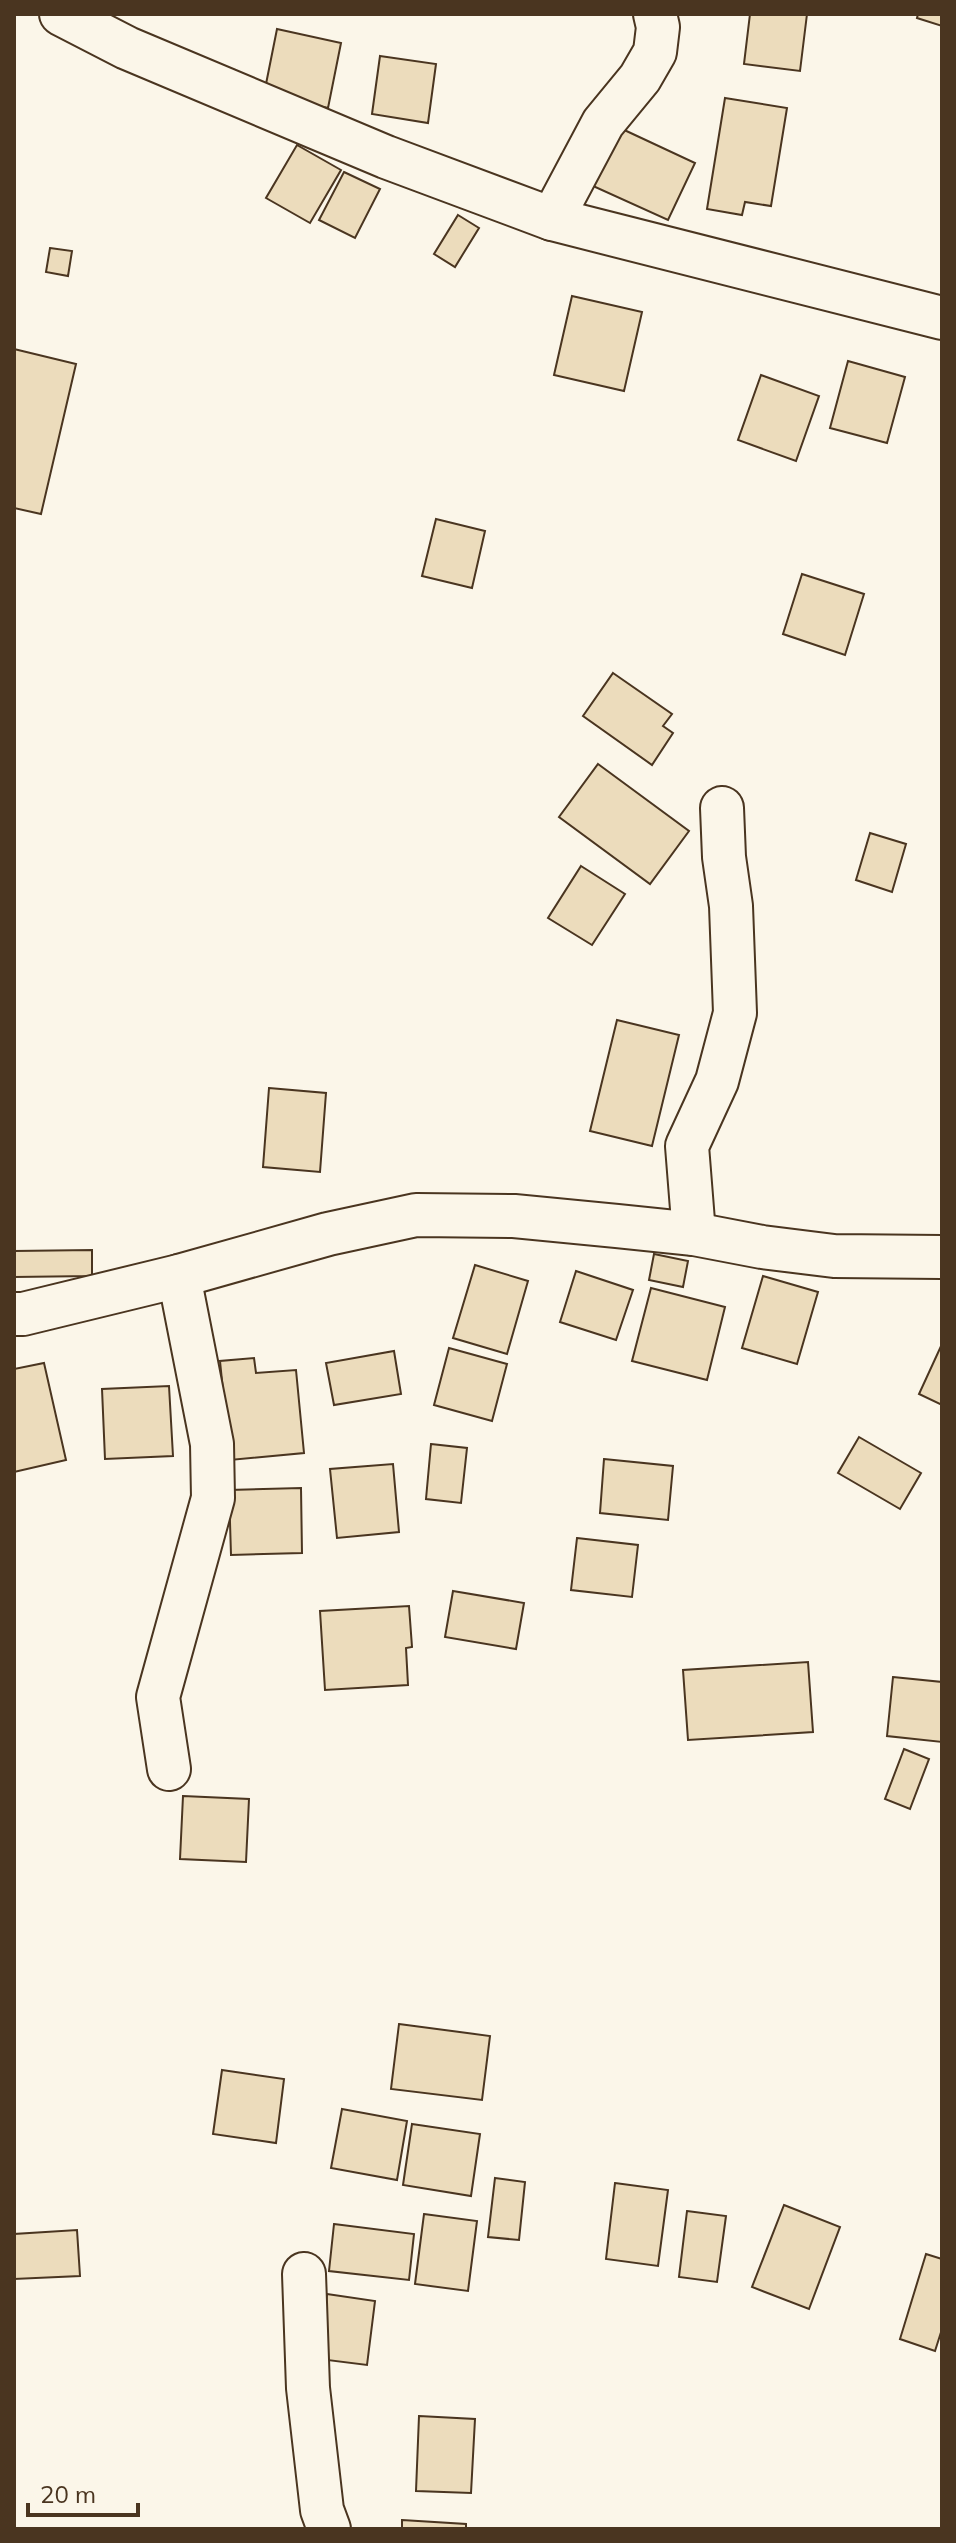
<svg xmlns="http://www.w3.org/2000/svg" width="956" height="2543" font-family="Mulish,sans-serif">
  <rect width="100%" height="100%" fill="#fbf6e9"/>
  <g fill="#ecdcbc" stroke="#4a3520" stroke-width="2">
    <path d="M 750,14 L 807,14 L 800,71 L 744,64 Z"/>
    <path d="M 918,14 L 942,14 L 942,26 L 917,18 Z"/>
    <path d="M 277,29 L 341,43 L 328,108 L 264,94 Z"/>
    <path d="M 380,56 L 436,64 L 428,123 L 372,114 Z"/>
    <path d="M 725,98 L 787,108 L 771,206 L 745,202 L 742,215 L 707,209 Z"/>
    <path d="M 620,128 L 695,163 L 668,220 L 593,186 Z"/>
    <path d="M 297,145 L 341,170 L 310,223 L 266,198 Z"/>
    <path d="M 344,172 L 380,189 L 355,238 L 319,220 Z"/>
    <path d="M 458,215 L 479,228 L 455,267 L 434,254 Z"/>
    <path d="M 50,248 L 72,251 L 68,276 L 46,272 Z"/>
    <path d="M 572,296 L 642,312 L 624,391 L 554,375 Z"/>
    <path d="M 14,349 L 76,364 L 41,514 L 14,508 Z"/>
    <path d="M 848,361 L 905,377 L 887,443 L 830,428 Z"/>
    <path d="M 761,375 L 819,396 L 796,461 L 738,440 Z"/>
    <path d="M 436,519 L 485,531 L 472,588 L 422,576 Z"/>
    <path d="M 802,574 L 864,594 L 845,655 L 783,634 Z"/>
    <path d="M 613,673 L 672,714 L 663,726 L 673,733 L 652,765 L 583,716 Z"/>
    <path d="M 598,764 L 689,831 L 650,884 L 559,817 Z"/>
    <path d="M 870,833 L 906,844 L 892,892 L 856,880 Z"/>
    <path d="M 581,866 L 625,894 L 592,945 L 548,918 Z"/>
    <path d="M 617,1020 L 679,1035 L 652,1146 L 590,1131 Z"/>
    <path d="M 269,1088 L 326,1093 L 320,1172 L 263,1167 Z"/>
    <path d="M 92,1250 L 92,1276 L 14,1277 L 14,1251 Z"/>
    <path d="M 654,1254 L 688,1261 L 683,1287 L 649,1280 Z"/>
    <path d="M 475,1265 L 528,1281 L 507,1354 L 453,1338 Z"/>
    <path d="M 576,1271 L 633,1290 L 616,1340 L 560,1322 Z"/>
    <path d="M 763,1276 L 818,1292 L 797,1364 L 742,1348 Z"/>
    <path d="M 651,1288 L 725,1307 L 707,1380 L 632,1361 Z"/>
    <path d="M 942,1344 L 942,1405 L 919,1394 Z"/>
    <path d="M 449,1348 L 507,1364 L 492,1421 L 434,1405 Z"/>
    <path d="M 394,1351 L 401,1394 L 334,1405 L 326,1363 Z"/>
    <path d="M 254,1358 L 256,1373 L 296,1370 L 304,1453 L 230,1460 L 220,1361 Z"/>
    <path d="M 44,1363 L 66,1460 L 14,1472 L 14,1369 Z"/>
    <path d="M 169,1386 L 173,1456 L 105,1459 L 102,1389 Z"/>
    <path d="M 859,1437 L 921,1473 L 900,1509 L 838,1473 Z"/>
    <path d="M 431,1444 L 467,1448 L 461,1503 L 426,1499 Z"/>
    <path d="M 604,1459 L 673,1466 L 668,1520 L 600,1513 Z"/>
    <path d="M 393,1464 L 399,1532 L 337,1538 L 330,1469 Z"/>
    <path d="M 301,1488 L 302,1553 L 231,1555 L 229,1490 Z"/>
    <path d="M 577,1538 L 638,1545 L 632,1597 L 571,1590 Z"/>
    <path d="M 453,1591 L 524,1603 L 516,1649 L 445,1637 Z"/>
    <path d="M 409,1606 L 412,1647 L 406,1648 L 408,1685 L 325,1690 L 320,1611 Z"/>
    <path d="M 808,1662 L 813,1732 L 688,1740 L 683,1670 Z"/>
    <path d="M 893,1677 L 942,1682 L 942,1742 L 887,1736 Z"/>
    <path d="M 904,1749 L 929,1759 L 910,1809 L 885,1799 Z"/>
    <path d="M 183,1796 L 249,1799 L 246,1862 L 180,1859 Z"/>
    <path d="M 399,2024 L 490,2036 L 482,2100 L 391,2089 Z"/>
    <path d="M 222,2070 L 284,2079 L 276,2143 L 213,2134 Z"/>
    <path d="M 342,2109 L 407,2121 L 397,2180 L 331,2168 Z"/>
    <path d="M 412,2124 L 480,2134 L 471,2196 L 403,2185 Z"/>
    <path d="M 495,2178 L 525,2182 L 519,2240 L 488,2237 Z"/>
    <path d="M 615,2183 L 668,2190 L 658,2266 L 606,2259 Z"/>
    <path d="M 784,2205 L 840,2227 L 809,2309 L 752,2287 Z"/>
    <path d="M 687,2211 L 726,2216 L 717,2282 L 679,2277 Z"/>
    <path d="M 424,2214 L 477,2221 L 468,2291 L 415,2284 Z"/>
    <path d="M 334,2224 L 414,2234 L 409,2280 L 329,2271 Z"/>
    <path d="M 77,2230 L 80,2276 L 14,2279 L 14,2234 Z"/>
    <path d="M 926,2254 L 942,2259 L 942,2329 L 935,2351 L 900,2339 Z"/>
    <path d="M 327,2294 L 375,2301 L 367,2365 L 319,2359 Z"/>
    <path d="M 419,2416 L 475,2419 L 471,2493 L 416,2491 Z"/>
    <path d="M 402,2520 L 466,2524 L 466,2529 L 402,2529 Z"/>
  </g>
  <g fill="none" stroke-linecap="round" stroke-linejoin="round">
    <g stroke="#4a3520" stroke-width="46">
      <g id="minor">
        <path d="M 61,14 L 127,48 L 386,157 L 552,219 L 942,318"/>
        <path d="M 552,219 L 603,123 L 640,78 L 655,52 L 658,27 L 655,14"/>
        <path d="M 694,1234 L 687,1146 L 717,1081 L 735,1013 L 731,906 L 724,857 L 722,808"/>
        <path d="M 14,1314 L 23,1314 L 179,1276 L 328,1234 L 416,1215 L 514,1216 L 617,1226 L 694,1234 L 762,1247 L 834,1256 L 942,1257"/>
        <path d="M 169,1769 L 158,1697 L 213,1498 L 212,1444 L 179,1276"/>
        <path d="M 304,2274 L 308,2388 L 322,2510 L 329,2529"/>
      </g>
    </g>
    <use href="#minor" stroke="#fbf6e9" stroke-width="42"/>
  </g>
  <rect width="956" height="2543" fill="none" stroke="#4a3520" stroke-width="32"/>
  <path d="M28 2503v12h110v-12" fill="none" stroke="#4a3520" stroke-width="4"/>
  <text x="40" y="2503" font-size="24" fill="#4a3520" stroke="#fbf6e9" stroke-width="6" paint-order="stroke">20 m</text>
</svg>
